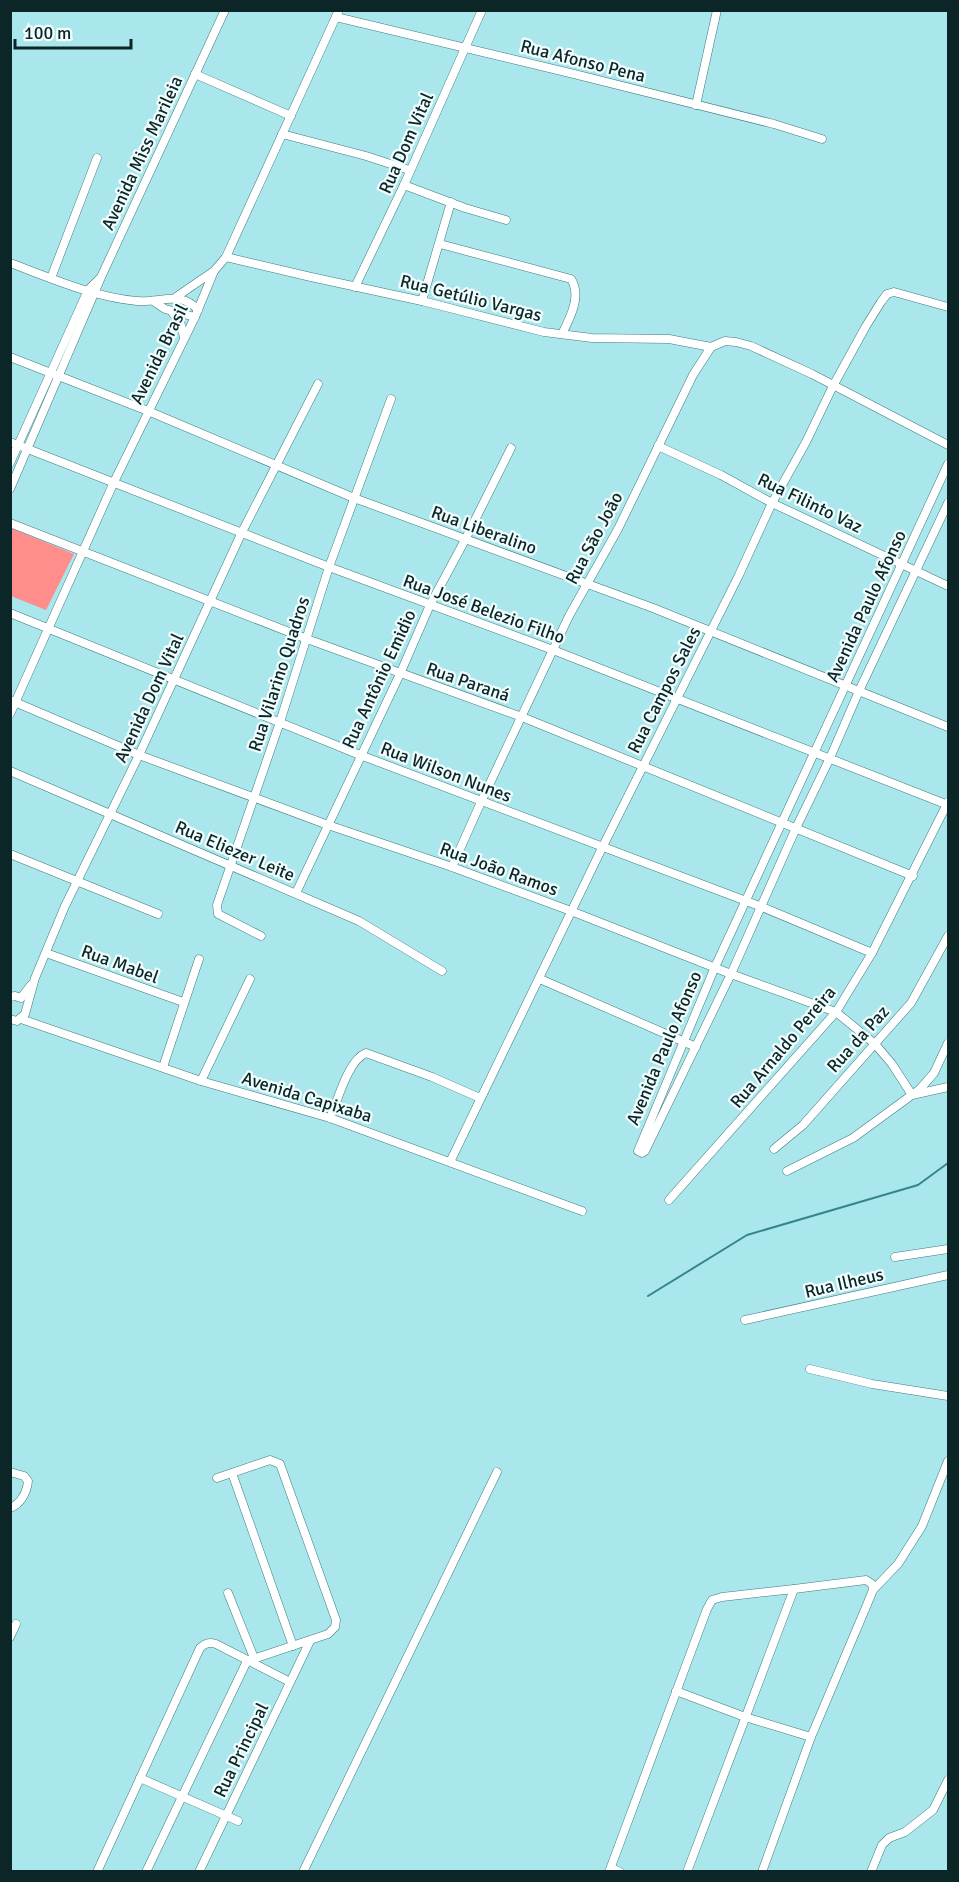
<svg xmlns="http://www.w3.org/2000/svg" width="959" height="1882" font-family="Signika,sans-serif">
  <rect width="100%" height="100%" fill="#a9e7ec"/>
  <path fill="#fe8d8b" d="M 11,528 L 74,554 L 46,610 L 11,596 Z"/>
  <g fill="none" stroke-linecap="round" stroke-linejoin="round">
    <path stroke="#35868c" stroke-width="2" d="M 648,1296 L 747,1235 L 918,1185 L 948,1163"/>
    <g stroke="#3f7b7f" stroke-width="9">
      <g id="street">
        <path d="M 336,17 L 574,74 L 774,124 L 822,139"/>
        <path d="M 195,74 L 291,116"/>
        <path d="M 696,105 L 717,10"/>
        <path d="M 282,134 L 366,156 L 409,170"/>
        <path d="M 404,185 L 465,208 L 506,220"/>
        <path d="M 440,244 L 571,279 C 582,296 570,318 562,334"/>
        <path d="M 226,257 L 311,277 L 422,301 L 544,332 L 592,338 L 669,339 L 711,347"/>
        <path d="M 10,263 C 51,278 93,297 137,301 C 160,303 181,290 198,310"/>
        <path d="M 51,278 L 97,158"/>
        <path d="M 355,287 L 404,185 L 482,10"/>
        <path d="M 176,297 L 214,271"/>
        <path d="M 153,301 L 165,309 L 195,317"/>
        <path d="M 422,301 L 451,202"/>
        <path d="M 172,312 L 181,325 L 184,337"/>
        <path d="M 10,357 L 148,411 L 354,498 L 653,608 L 948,727"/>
        <path d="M 10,442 L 329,567 L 553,650 L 948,805"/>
        <path d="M 658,446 L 721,475 L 772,503 L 948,586"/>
        <path d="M 10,463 L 88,290 L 99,279"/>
        <path d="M 948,464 L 715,967 L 638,1151 L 642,1153 L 645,1151 L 731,974 L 796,828 L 830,758 L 859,691 L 948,503"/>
        <path d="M 10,489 L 102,275 L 225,10"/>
        <path d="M 10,523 L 307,639 L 522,717 L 913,876"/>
        <path d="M 10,613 L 360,755 L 762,907 L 872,953"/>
        <path d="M 10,700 L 139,755 L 328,825 L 452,867 L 571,911 L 731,974 L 836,1012 L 875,1044 L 892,1064 L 912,1095 L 948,1087"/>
        <path d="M 10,714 L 114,482 L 195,317 L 214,271 L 226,257 L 339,10"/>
        <path d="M 10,771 L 359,921 L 442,971"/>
        <path d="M 10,854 L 158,914"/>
        <path d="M 452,867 L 481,802 L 569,616 L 618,529 L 693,375 L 711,347 L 725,341 L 736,342 L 751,346 L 812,374 L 948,445"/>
        <path d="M 296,893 L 400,674 L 430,605 L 465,540 L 511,448"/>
        <path d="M 261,936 L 218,914 L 217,905 L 280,722 L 329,567 L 391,399"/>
        <path d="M 46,953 L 183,1002"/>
        <path d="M 540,979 L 696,1047"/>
        <path d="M 10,997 L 15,996 L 21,998 L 31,985"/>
        <path d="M 10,1019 L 17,1021 L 25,1014 L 35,978 L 65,906 L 139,755 L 242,532 L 318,384"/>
        <path d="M 21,1019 L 201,1081 L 330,1118 L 582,1211"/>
        <path d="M 163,1067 L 199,959"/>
        <path d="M 201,1081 L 250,979"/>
        <path d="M 330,1118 C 338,1100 348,1060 366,1053 L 432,1077 L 480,1098"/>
        <path d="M 774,1149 L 803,1125 L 911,1003 L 948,936"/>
        <path d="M 450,1162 L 602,848 L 739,575 L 772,503 L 806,442 L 833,386 L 866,326 L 881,302 L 887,294 L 894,292 L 948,307"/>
        <path d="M 787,1171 L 853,1138 L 920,1089 L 934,1073 L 948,1043"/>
        <path d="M 669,1200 L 836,1012 L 872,953 L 948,802"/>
        <path d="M 895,1257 L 948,1249"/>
        <path d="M 745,1320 L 948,1275"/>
        <path d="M 810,1369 L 872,1384 L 948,1396"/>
        <path d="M 10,1472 L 24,1476 L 28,1481 C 27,1492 21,1504 10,1508"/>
        <path d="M 232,1473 L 293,1646"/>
        <path d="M 228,1593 L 254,1658"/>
        <path d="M 10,1637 L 16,1624"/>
        <path d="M 676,1691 L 745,1717 L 811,1737"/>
        <path d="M 140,1778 L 238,1821"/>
        <path d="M 611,1868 L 620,1872"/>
        <path d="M 97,1872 L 200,1648 C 205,1643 209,1642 216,1644 L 290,1682"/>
        <path d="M 146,1872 L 247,1661 L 328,1634 L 335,1627 L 336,1620 L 280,1464 L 270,1460 L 217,1478"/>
        <path d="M 199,1872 L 310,1641"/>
        <path d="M 303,1872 L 497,1472"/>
        <path d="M 609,1872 L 707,1609 L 712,1600 L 722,1597 L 794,1589"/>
        <path d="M 687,1872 L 794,1589 L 866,1580 L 872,1584 L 873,1590"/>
        <path d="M 762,1872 L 811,1737 L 866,1607 L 873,1590 L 898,1564 L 922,1526 L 948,1461"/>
        <path d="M 871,1872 L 882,1845 L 889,1838 L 905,1832 L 933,1810 L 948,1780"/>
      </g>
    </g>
    <use href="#street" stroke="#fff" stroke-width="8"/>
  </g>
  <g text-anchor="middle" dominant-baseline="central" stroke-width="4.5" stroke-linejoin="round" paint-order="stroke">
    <g font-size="18" fill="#0c2628" stroke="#f2fefe">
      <text transform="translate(583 61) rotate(14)">Rua Afonso Pena</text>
      <text transform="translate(406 143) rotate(-66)">Rua Dom Vital</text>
      <text transform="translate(142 153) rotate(-65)">Avenida Miss Marileia</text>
      <text transform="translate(471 298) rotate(14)">Rua Getúlio Vargas</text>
      <text transform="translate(159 354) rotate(-64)">Avenida Brasil</text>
      <text transform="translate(810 503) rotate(26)">Rua Filinto Vaz</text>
      <text transform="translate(484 530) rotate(20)">Rua Liberalino</text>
      <text transform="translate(594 538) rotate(-62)">Rua São João</text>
      <text transform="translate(866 606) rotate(-65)">Avenida Paulo Afonso</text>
      <text transform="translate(484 609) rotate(20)">Rua José Belezio Filho</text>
      <text transform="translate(279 674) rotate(-72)">Rua Vilarino Quadros</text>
      <text transform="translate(379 679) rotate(-65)">Rua Antônio Emidio</text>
      <text transform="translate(468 682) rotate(19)">Rua Paraná</text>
      <text transform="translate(664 690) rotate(-63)">Rua Campos Sales</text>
      <text transform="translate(149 698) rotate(-65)">Avenida Dom Vital</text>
      <text transform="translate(446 772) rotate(21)">Rua Wilson Nunes</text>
      <text transform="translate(235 851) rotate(23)">Rua Eliezer Leite</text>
      <text transform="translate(499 869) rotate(20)">Rua João Ramos</text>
      <text transform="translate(120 964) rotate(20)">Rua Mabel</text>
      <text transform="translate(858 1039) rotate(-48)">Rua da Paz</text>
      <text transform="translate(783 1047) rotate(-50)">Rua Arnaldo Pereira</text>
      <text transform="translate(664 1048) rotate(-67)">Avenida Paulo Afonso</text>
      <text transform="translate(307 1097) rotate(17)">Avenida Capixaba</text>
      <text transform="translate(844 1283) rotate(-13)">Rua Ilheus</text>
      <text transform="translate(241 1750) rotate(-64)">Rua Principal</text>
    </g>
  </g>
  <rect width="959" height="1882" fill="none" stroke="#0c2628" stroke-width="24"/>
  <path d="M15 39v9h116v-9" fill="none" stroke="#0c2628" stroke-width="3"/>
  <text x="24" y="39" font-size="18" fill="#0c2628" stroke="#f2fefe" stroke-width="4.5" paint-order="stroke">100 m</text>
</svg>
